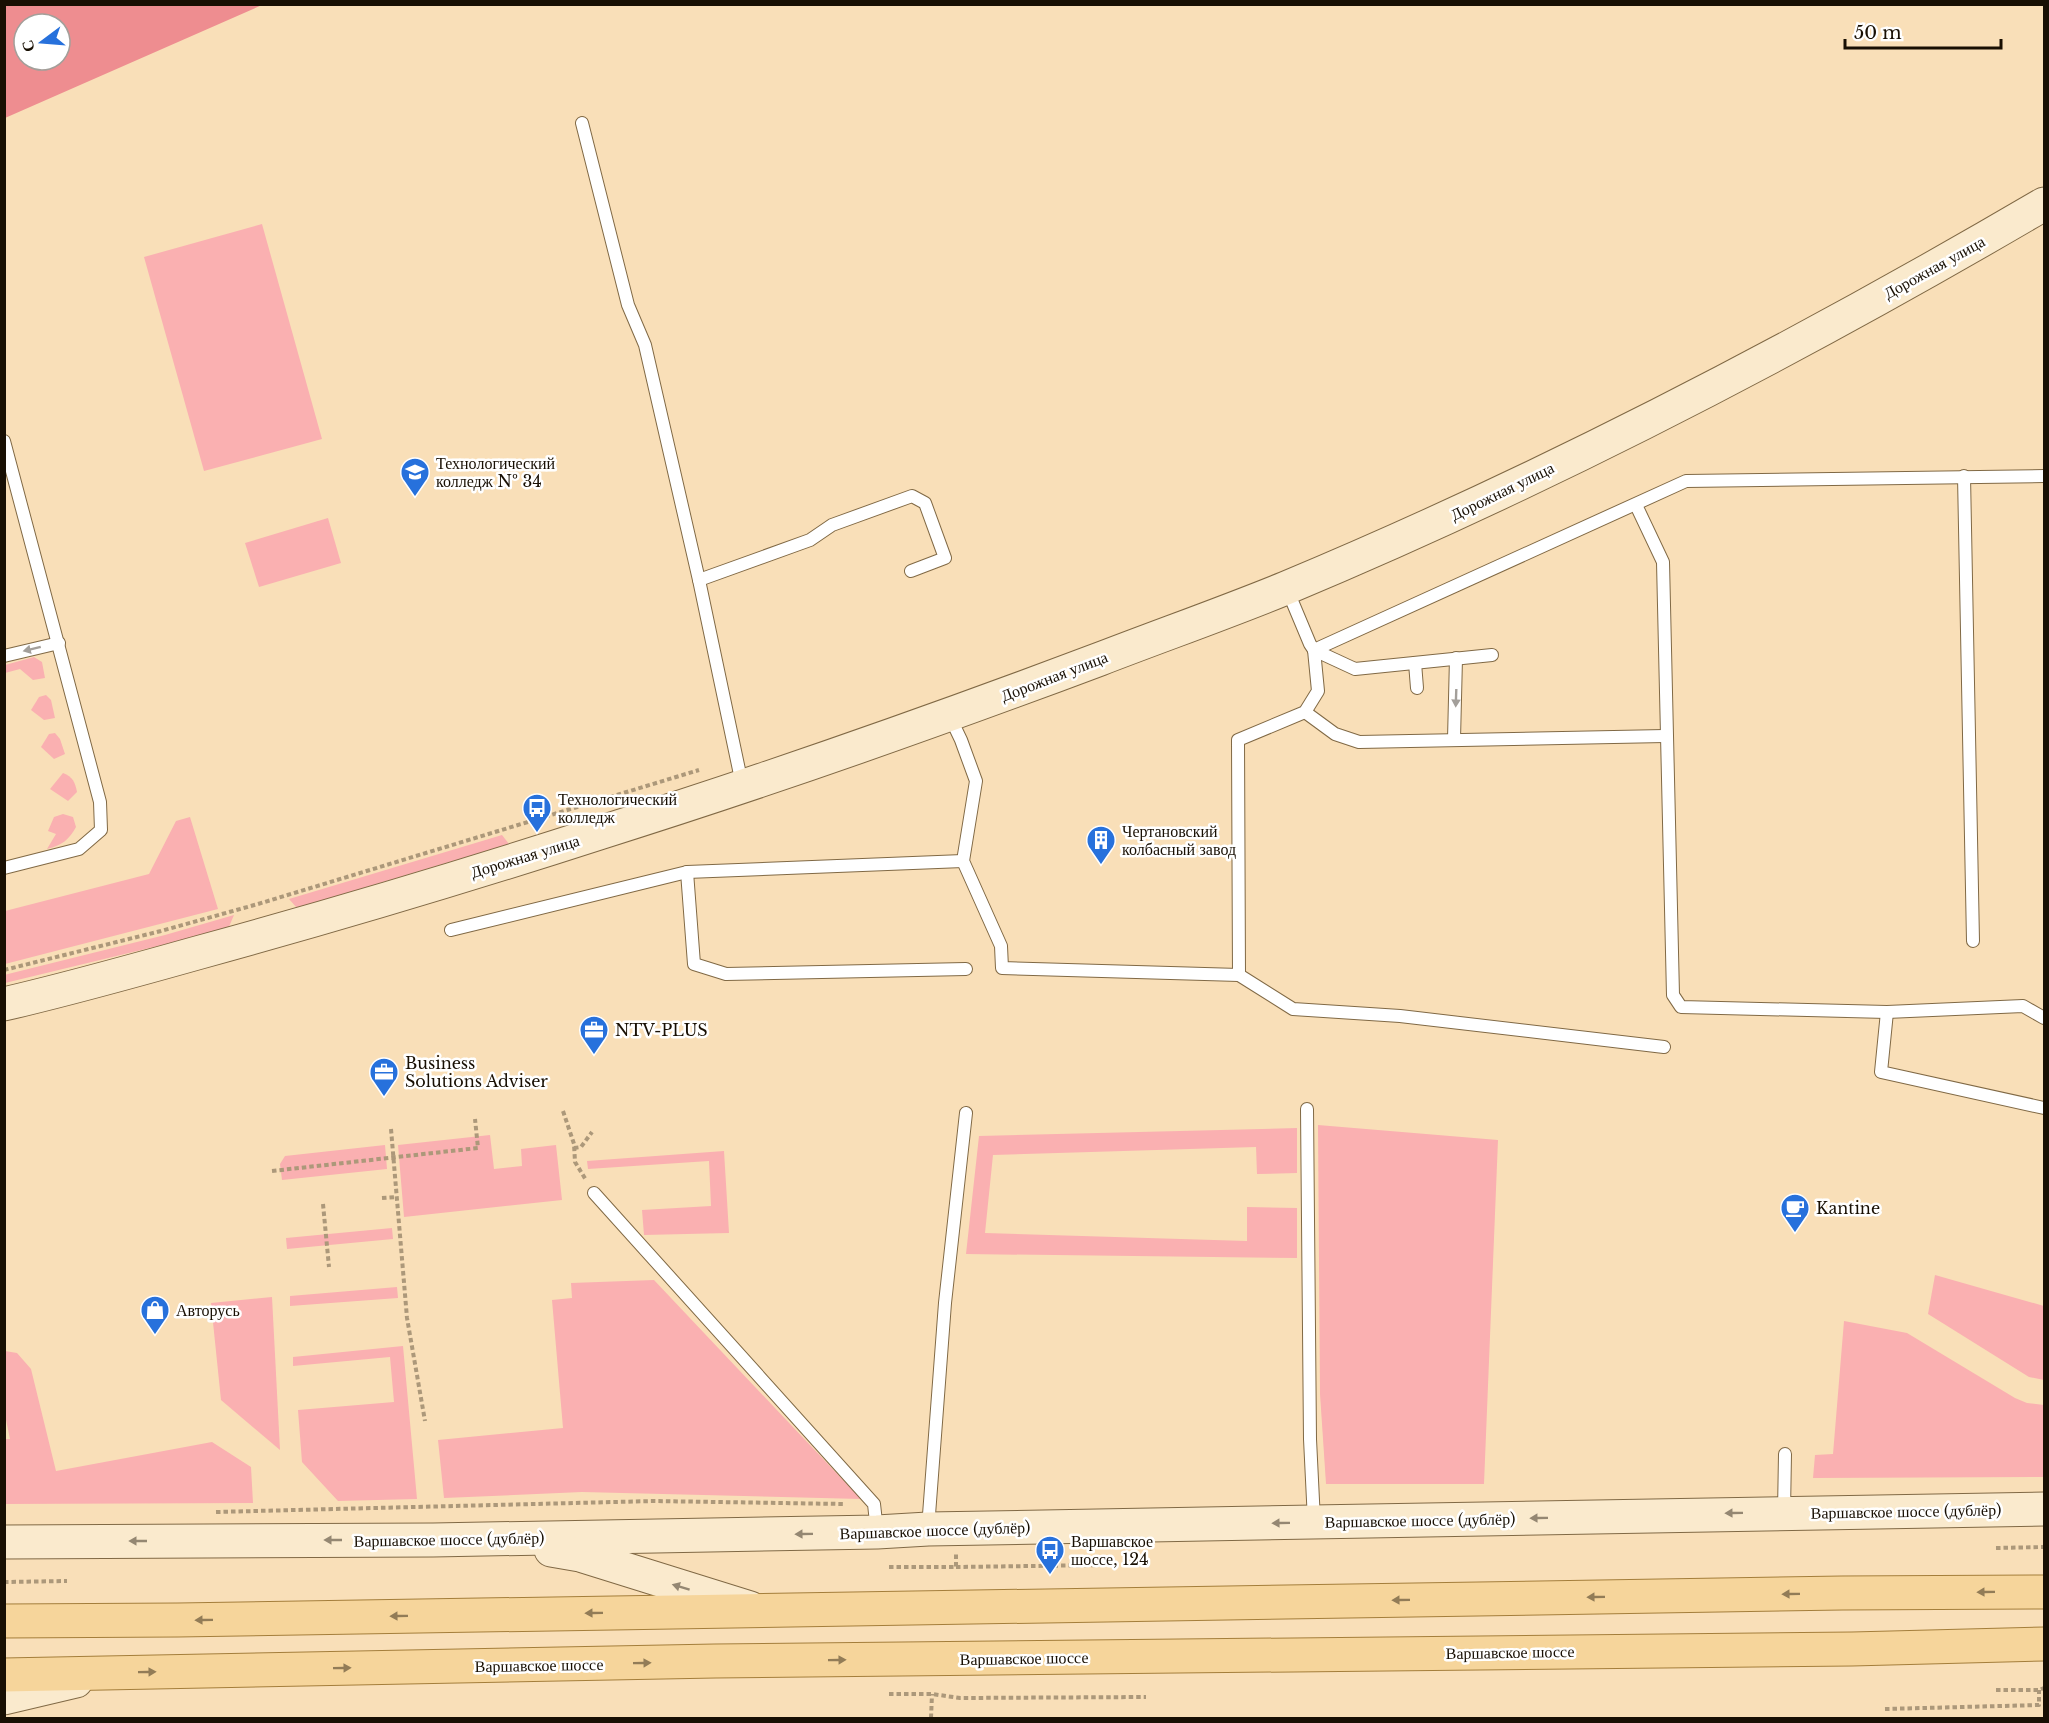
<svg xmlns="http://www.w3.org/2000/svg" width="2049" height="1723" font-family="'Libre Baskerville',serif">
  <rect width="100%" height="100%" fill="#f9dfb8"/>
  <g fill="#fab0b1">
    <path d="M 262,224 L 322,439 L 204,471 L 144,257 Z"/>
    <path d="M 328,518 L 341,563 L 259,587 L 245,543 Z"/>
    <path d="M 34,657 L 42,662 L 45,678 L 33,680 L 20,669 L 5,673 L 5,665 Z"/>
    <path d="M 46,695 L 51,700 L 55,718 L 44,720 L 31,710 L 39,697 Z"/>
    <path d="M 55,733 L 60,739 L 65,754 L 54,759 L 41,747 L 49,734 Z"/>
    <path d="M 63,773 C 73,777 75,782 77,792 L 68,801 L 50,789 Z"/>
    <path d="M 63,814 L 73,817 L 76,827 C 69,840 62,845 47,849 L 56,834 L 48,831 L 54,817 Z"/>
    <path d="M 190,817 L 218,909 L 5,964 L 5,911 L 149,874 L 176,821 Z"/>
    <path d="M 502,835 L 509,844 L 297,908 L 289,899 Z"/>
    <path d="M 234,915 L 228,929 L 5,983 L 4,975 L 165,935 Z"/>
    <path d="M 1318,1125 L 1498,1140 L 1484,1484 L 1326,1484 L 1320,1394 Z"/>
    <path d="M 1297,1128 L 1297,1173 L 1257,1174 L 1256,1147 L 993,1155 L 985,1233 L 1247,1241 L 1247,1207 L 1297,1208 L 1297,1258 L 966,1254 L 979,1136 Z"/>
    <path d="M 490,1135 L 494,1169 L 522,1166 L 521,1149 L 556,1145 L 562,1200 L 404,1217 L 398,1145 Z"/>
    <path d="M 385,1145 L 387,1169 L 282,1180 L 280,1164 L 285,1156 Z"/>
    <path d="M 724,1151 L 729,1233 L 644,1235 L 642,1210 L 711,1206 L 709,1161 L 588,1169 L 587,1161 Z"/>
    <path d="M 392,1228 L 393,1239 L 287,1249 L 286,1238 Z"/>
    <path d="M 1935,1275 L 2044,1306 L 2044,1380 L 2029,1377 L 1928,1314 Z"/>
    <path d="M 654,1280 L 861,1499 L 582,1492 L 444,1498 L 438,1440 L 563,1428 L 552,1300 L 572,1298 L 571,1283 Z"/>
    <path d="M 397,1287 L 398,1298 L 290,1306 L 290,1296 Z"/>
    <path d="M 272,1297 L 280,1450 L 221,1400 L 211,1303 Z"/>
    <path d="M 1844,1321 L 1907,1333 L 2015,1398 L 2027,1403 L 2044,1405 L 2044,1477 L 1813,1478 L 1815,1455 L 1833,1454 Z"/>
    <path d="M 403,1346 L 417,1499 L 338,1501 L 302,1462 L 298,1410 L 394,1402 L 390,1357 L 293,1366 L 293,1357 Z"/>
    <path d="M 5,1351 L 17,1353 L 31,1369 L 56,1471 L 212,1442 L 251,1467 L 253,1503 L 5,1504 L 5,1439 L 10,1439 L 5,1415 Z"/>
  </g>
  <path fill="#ee8d90" fill-rule="evenodd" d="M 5,4 L 262,4 L 262,5 L 5,118 ZM 24,24 L 60,24 L 60,60 L 24,60 Z"/>
  <g fill="none" stroke-linecap="round" stroke-linejoin="round">
    <g stroke="#806945" stroke-width="14">
      <g id="service">
        <path d="M 582,123 L 628,305 L 645,345 L 699,580 L 742,784"/>
        <path d="M 4,441 L 100,802 L 101,830 L 79,849 L 4,868"/>
        <path d="M 1964,476 L 1973,941"/>
        <path d="M 1636,505 L 1663,562 L 1673,995 L 1681,1007 L 1887,1012 L 2023,1006 L 2044,1018"/>
        <path d="M 699,580 L 810,540 L 832,525 L 912,496 L 925,503 L 945,558 L 911,571"/>
        <path d="M 1287,589 L 1310,644 L 1314,650 L 1686,481 L 2044,476"/>
        <path d="M 1314,650 L 1355,669 L 1492,655"/>
        <path d="M 4,656 L 59,643"/>
        <path d="M 1415,663 L 1417,688"/>
        <path d="M 1305,712 L 1335,734 L 1359,742 L 1665,736"/>
        <path d="M 950,717 L 961,740 L 976,781 L 963,861 L 1001,946 L 1002,968 L 1239,975 L 1293,1009 L 1400,1016 L 1664,1047"/>
        <path d="M 1454,739 L 1456,658"/>
        <path d="M 687,872 L 694,964 L 726,974 L 966,969"/>
        <path d="M 451,930 L 687,872 L 963,861"/>
        <path d="M 1239,975 L 1238,740 L 1305,712 L 1318,691 L 1314,650"/>
        <path d="M 1887,1012 L 1881,1072 L 2044,1108"/>
        <path d="M 1307,1109 L 1310,1439 L 1314,1521"/>
        <path d="M 594,1193 L 874,1504 L 877,1531"/>
        <path d="M 1784,1511 L 1785,1454"/>
        <path d="M 928,1528 L 945,1303 L 966,1113"/>
      </g>
    </g>
    <g stroke="#806945" stroke-width="35">
      <g id="secondary">
        <path d="M 4,1004 C 69,989 133,971 197,953 C 332,916 466,876 599,833 C 768,780 935,721 1100,659 C 1162,635 1225,613 1286,588 C 1547,479 1800,347 2044,204"/>
        <path d="M 4,1542 L 433,1540 L 877,1532 L 928,1529 L 2044,1509"/>
        <path d="M 551,1550 L 580,1555 L 750,1608"/>
        <path d="M 4,1698 L 76,1681"/>
      </g>
    </g>
    <g stroke="#a47e3b" stroke-width="35">
      <g id="primary">
        <path d="M 4,1621 L 178,1620 L 1842,1593 L 2044,1592"/>
        <path d="M 4,1675 L 715,1661 L 1852,1649 L 2044,1644"/>
      </g>
    </g>
    <g stroke="#ac987a" stroke-width="4" stroke-dasharray="4.5 3" stroke-linecap="butt">
      <path d="M 4,970 L 161,931 L 258,904 L 699,770"/>
      <path d="M 563,1111 L 574,1144 L 575,1162 L 586,1180"/>
      <path d="M 391,1129 L 407,1318 L 425,1421"/>
      <path d="M 574,1148 L 581,1147 L 592,1132"/>
      <path d="M 272,1171 L 478,1148 L 475,1119"/>
      <path d="M 382,1198 L 396,1197"/>
      <path d="M 323,1204 L 329,1267"/>
      <path d="M 216,1512 L 654,1501 L 844,1504"/>
      <path d="M 1996,1548 L 2044,1547"/>
      <path d="M 889,1567 L 956,1567 L 956,1554"/>
      <path d="M 956,1567 L 1105,1565"/>
      <path d="M 4,1582 L 67,1581"/>
      <path d="M 1996,1690 L 2039,1690 L 2044,1688"/>
      <path d="M 889,1694 L 932,1694 L 960,1698 L 1146,1697"/>
      <path d="M 1885,1709 L 2039,1705 L 2039,1690"/>
      <path d="M 931,1718 L 932,1694"/>
    </g>
    <use href="#service" stroke="#fff" stroke-width="12"/>
    <use href="#secondary" stroke="#faeacd" stroke-width="33"/>
    <use href="#primary" stroke="#f6d59b" stroke-width="33"/>
  </g>
  <defs><path id="oneway-solid" d="M-6-.8H1V-3.2L6.5 0L1 3.2V.8H-6Z" transform="scale(1.5)"/></defs>
  <g fill="#a39f9a">
    <use href="#oneway-solid" transform="translate(32 649) rotate(166)"/>
    <use href="#oneway-solid" transform="translate(1456 698) rotate(92)"/>
  </g>
  <g fill="#948772">
    <use href="#oneway-solid" transform="translate(1734 1513) rotate(179)"/>
    <use href="#oneway-solid" transform="translate(1539 1518) rotate(179)"/>
    <use href="#oneway-solid" transform="translate(1281 1523) rotate(179)"/>
    <use href="#oneway-solid" transform="translate(804 1534) rotate(179)"/>
    <use href="#oneway-solid" transform="translate(333 1540) rotate(180)"/>
    <use href="#oneway-solid" transform="translate(138 1541) rotate(180)"/>
    <use href="#oneway-solid" transform="translate(681 1587) rotate(-163)"/>
  </g>
  <g fill="#927c57">
    <use href="#oneway-solid" transform="translate(1986 1592) rotate(179)"/>
    <use href="#oneway-solid" transform="translate(1791 1594) rotate(179)"/>
    <use href="#oneway-solid" transform="translate(1596 1597) rotate(179)"/>
    <use href="#oneway-solid" transform="translate(1401 1600) rotate(179)"/>
    <use href="#oneway-solid" transform="translate(594 1613) rotate(179)"/>
    <use href="#oneway-solid" transform="translate(399 1616) rotate(179)"/>
    <use href="#oneway-solid" transform="translate(204 1620) rotate(179)"/>
    <use href="#oneway-solid" transform="translate(837 1660) rotate(-1)"/>
    <use href="#oneway-solid" transform="translate(642 1663) rotate(-1)"/>
    <use href="#oneway-solid" transform="translate(342 1668) rotate(-1)"/>
    <use href="#oneway-solid" transform="translate(147 1672) rotate(-1)"/>
  </g>
  <defs>
    <g id="university-pin" transform="scale(1.5)"><path d="M0 17L-7.5 6A9.5 9.5 0 1 1 7.5 6Z" fill="#2771dc" stroke="#fff"/><path d="M0-5L7-2L0 1L-7-2ZM-4 1L0 2.5L4 1V4Q0 6-4 4Z" fill="#fff"/></g>
    <g id="bus-pin" transform="scale(1.5)"><path d="M0 17L-7.5 6A9.5 9.5 0 1 1 7.5 6Z" fill="#2771dc" stroke="#fff"/><path d="M-5-6H5V4H4V6H2V4H-2V6H-4V4H-5ZM-3.5-4V0h7V-4ZM-3.5 1.2v1.5H-2V1.2ZM2 1.2v1.5H3.5V1.2Z" fill="#fff"/></g>
    <g id="building-pin" transform="scale(1.5)"><path d="M0 17L-7.5 6A9.5 9.5 0 1 1 7.5 6Z" fill="#2771dc" stroke="#fff"/><path d="M-4-6H4V6H1V3H-1V6H-4ZM-2.5-4.3h1.7v1.8h-1.7ZM.8-4.3h1.7v1.8H.8ZM-2.5-1h1.7V.8h-1.7ZM.8-1h1.7V.8H.8Z" fill="#fff"/></g>
    <g id="office-pin" transform="scale(1.5)"><path d="M0 17L-7.5 6A9.5 9.5 0 1 1 7.5 6Z" fill="#2771dc" stroke="#fff"/><path d="M-6-3h4V-5.5h4V-3h4V5H-6ZM-1-4.5V-3h2v-1.5ZM-6 0V1H6V0Z" fill="#fff"/></g>
    <g id="cafe-pin" transform="scale(1.5)"><path d="M0 17L-7.5 6A9.5 9.5 0 1 1 7.5 6Z" fill="#2771dc" stroke="#fff"/><path d="M-5.5-4.5H6V0H3Q3 3.5 0 3.5H-2.5Q-5.5 3.5-5.5 0ZM3-3.2v2h1.7v-2ZM-6 4.5H4V6H-6Z" fill="#fff"/></g>
    <g id="shop-pin" transform="scale(1.5)"><path d="M0 17L-7.5 6A9.5 9.5 0 1 1 7.5 6Z" fill="#2771dc" stroke="#fff"/><path d="M-5-2.5h2.3a2.7 3.5 0 0 1 5.4 0H5L5.5 6h-11ZM-1.5-2.5h3a1.5 2.3 0 0 0-3 0Z" fill="#fff"/></g>
  </defs>
  <g fill-rule="evenodd">
    <use href="#university-pin" x="415" y="472"/>
    <use href="#bus-pin" x="537" y="808"/>
    <use href="#building-pin" x="1101" y="840"/>
    <use href="#office-pin" x="594" y="1030"/>
    <use href="#office-pin" x="384" y="1072"/>
    <use href="#cafe-pin" x="1795" y="1208"/>
    <use href="#shop-pin" x="155" y="1310"/>
    <use href="#bus-pin" x="1050" y="1550"/>
  </g>
  <g text-anchor="middle" dominant-baseline="central" stroke-width="5" stroke-linejoin="round" paint-order="stroke">
    <g font-size="16" fill="#180f03" stroke="#fff">
      <text transform="translate(1934 267) rotate(-29)">Дорожная улица</text>
      <text transform="translate(1502 491) rotate(-26)">Дорожная улица</text>
      <text transform="translate(1054 676) rotate(-21)">Дорожная улица</text>
      <text transform="translate(525 856) rotate(-17)">Дорожная улица</text>
      <text transform="translate(1906 1511) rotate(-1)">Варшавское шоссе (дублёр)</text>
      <text transform="translate(1420 1520) rotate(-1)">Варшавское шоссе (дублёр)</text>
      <text transform="translate(935 1530) rotate(-2)">Варшавское шоссе (дублёр)</text>
      <text transform="translate(449 1539) rotate(-1)">Варшавское шоссе (дублёр)</text>
      <text transform="translate(1510 1652) rotate(-1)">Варшавское шоссе</text>
      <text transform="translate(1024 1658) rotate(-1)">Варшавское шоссе</text>
      <text transform="translate(539 1665) rotate(-1)">Варшавское шоссе</text>
    </g>
    <g font-size="16" fill="#180f03" stroke="#fff" text-anchor="start">
      <text x="436" y="463">Технологический<tspan x="436" dy="18">колледж № 34</tspan></text>
      <text x="558" y="799">Технологический<tspan x="558" dy="18">колледж</tspan></text>
      <text x="1122" y="831">Чертановский<tspan x="1122" dy="18">колбасный завод</tspan></text>
      <text x="615" y="1030">NTV-PLUS</text>
      <text x="405" y="1063">Business<tspan x="405" dy="18">Solutions Adviser</tspan></text>
      <text x="1816" y="1208">Kantine</text>
      <text x="176" y="1310">Авторусь</text>
      <text x="1071" y="1541">Варшавское<tspan x="1071" dy="18">шоссе, 124</tspan></text>
    </g>
  </g>
  <rect width="2049" height="1723" fill="none" stroke="#180f03" stroke-width="12"/>
  <g transform="translate(42 42) rotate(254)"><circle r="28" fill="#ffffff" stroke="#a39f9a" stroke-width="1.5"/>
  <path d="M0-4.5L10 22L0 15L-10 22Z" fill="#2771dc"/>
  <text y="-9" font-size="16" font-weight="bold" text-anchor="middle" fill="#180f03">С</text>
  </g>
  <path d="M1845 39v9h156v-9" fill="none" stroke="#180f03" stroke-width="3"/>
  <text x="1854" y="39" font-size="18" fill="#180f03" stroke="#ffffff" stroke-width="4.5" paint-order="stroke">50 m</text>
</svg>
